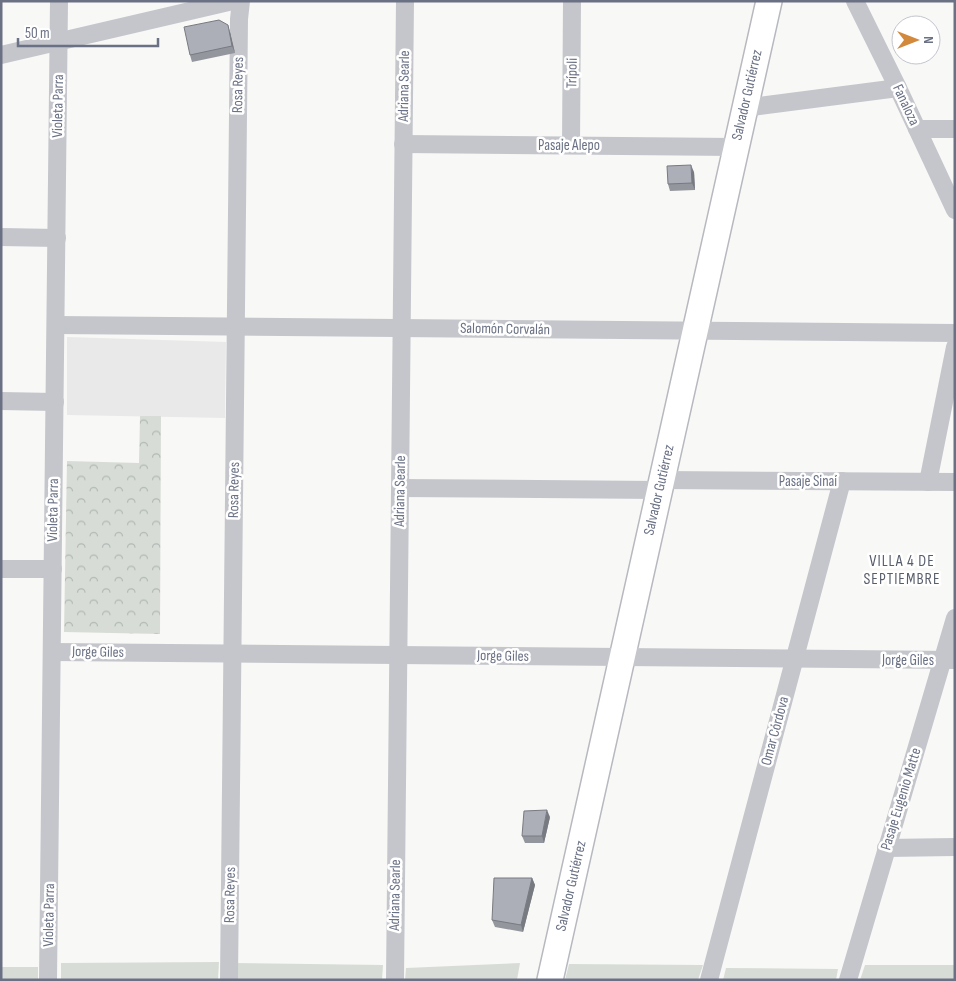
<svg xmlns="http://www.w3.org/2000/svg" width="956" height="981" font-family="'Sofia Sans Condensed',sans-serif">
  <defs>
    <pattern id="park-crowns" width="20" height="18" patternUnits="userSpaceOnUse" patternTransform="scale(1.25)"><rect width="20" height="18" fill="#d7ddd6"/><path d="M2 6a3 3 0 1 1 6 0M12 15a3 3 0 1 1 6 0" fill="none" stroke="#b2b8b3"/></pattern>
  </defs>
  <rect width="100%" height="100%" fill="#f8f8f6"/>
  <path fill="#e9e9e9" d="M 67,337 L 226,342 L 225,418 L 67,415 Z"/>
  <g fill="#d7ddd6">
    <path d="M 219,962 L 218,980 L 61,980 L 61,963 Z"/>
    <path d="M 235,963 L 383,965 L 382,980 L 235,980 Z"/>
    <path d="M 520,963 L 517,980 L 405,980 L 406,968 Z"/>
    <path d="M 569,964 L 703,965 L 698,980 L 565,980 Z"/>
    <path d="M 865,965 L 955,965 L 955,980 L 860,980 Z"/>
    <rect x="1" y="967" width="37" height="13"/>
    <path d="M 726,968 L 838,969 L 836,980 L 723,980 Z"/>
  </g>
  <path fill="url(#park-crowns)" d="M 140,416 L 161,416 L 160,634 L 64,632 L 67,461 L 139,463 Z"/>
  <g fill="none" stroke-linecap="round" stroke-linejoin="round">
    <g stroke="#b7b9bf" stroke-width="28">
      <path id="secondary" d="M 550,980 L 769,1"/>
    </g>
    <g stroke="#c4c6cb" stroke-width="18">
      <path d="M 855,1 L 898,88 L 955,210"/>
      <path d="M 1,55 L 233,1"/>
      <path d="M 744,108 L 898,88"/>
      <path d="M 917,129 L 955,129"/>
      <path d="M 403,144 L 735,147"/>
      <path d="M 571,145 L 572,1"/>
      <path d="M 1,237 L 57,238"/>
      <path d="M 56,325 L 955,333"/>
      <path d="M 1,401 L 55,402"/>
      <path d="M 661,480 L 955,482"/>
      <path d="M 928,482 L 955,347"/>
      <path d="M 400,488 L 659,490"/>
      <path d="M 1,569 L 53,569"/>
      <path d="M 52,652 L 955,660"/>
      <path d="M 886,848 L 955,847"/>
      <path d="M 48,980 L 59,1"/>
      <path d="M 229,980 L 239,19 L 241,1"/>
      <path d="M 395,980 L 405,1"/>
      <path d="M 709,980 L 842,481"/>
      <path d="M 848,980 L 955,618"/>
    </g>
    <use href="#secondary" stroke="#fff" stroke-width="25"/>
  </g>
  <g fill="#94969e">
    <path d="M 230,32 L 235,53 L 192,62 L 190,55 Z"/>
    <path d="M 694,172 L 695,190 L 670,191 L 668,184 Z"/>
    <path d="M 550,817 L 544,843 L 525,843 L 522,836 Z"/>
    <path d="M 532,878 L 535,885 L 523,932 L 495,927 L 492,920 Z"/>
  </g>
  <g fill="#787a81">
    <path d="M 228,25 L 230,32 L 235,53 L 232,46 Z"/>
    <path d="M 691,165 L 694,172 L 695,190 L 692,183 Z"/>
    <path d="M 547,810 L 550,817 L 544,843 L 542,836 Z"/>
    <path d="M 532,878 L 535,885 L 523,932 L 521,925 Z"/>
  </g>
  <g fill="#acafb8" stroke="#787a81">
    <path d="M 219,20 L 228,25 L 232,46 L 190,55 L 184,27 Z"/>
    <path d="M 691,165 L 692,183 L 668,184 L 667,166 Z"/>
    <path d="M 547,810 L 542,836 L 522,836 L 524,811 Z"/>
    <path d="M 494,878 L 532,878 L 521,925 L 492,920 Z"/>
  </g>
  <g text-anchor="middle" dominant-baseline="central" stroke-width="5" stroke-linejoin="round" paint-order="stroke">
    <g font-size="15" fill="#6a7184" stroke="#fff">
      <text transform="translate(572 73) rotate(-89)">Trípoli</text>
      <text transform="translate(238 85) rotate(-89)">Rosa Reyes</text>
      <text transform="translate(404 86) rotate(-89)">Adriana Searle</text>
      <text transform="translate(747 95) rotate(-77)">Salvador Gutiérrez</text>
      <text transform="translate(906 105) rotate(65)">Fanaloza</text>
      <text transform="translate(58 106) rotate(-89)">Violeta Parra</text>
      <text x="569" y="145">Pasaje Alepo</text>
      <text transform="translate(505 329) rotate(1)">Salomón Corvalán</text>
      <text x="808" y="481">Pasaje Sinaí</text>
      <text transform="translate(234 490) rotate(-89)">Rosa Reyes</text>
      <text transform="translate(659 490) rotate(-77)">Salvador Gutiérrez</text>
      <text transform="translate(400 491) rotate(-89)">Adriana Searle</text>
      <text transform="translate(53 510) rotate(-89)">Violeta Parra</text>
      <text transform="translate(98 652) rotate(1)">Jorge Giles</text>
      <text transform="translate(503 656) rotate(1)">Jorge Giles</text>
      <text x="908" y="660">Jorge Giles</text>
      <text transform="translate(775 731) rotate(-75)">Omar Córdova</text>
      <text transform="translate(901 799) rotate(-73)">Pasaje Eugenio Matte</text>
      <text transform="translate(571 886) rotate(-77)">Salvador Gutiérrez</text>
      <text transform="translate(230 895) rotate(-89)">Rosa Reyes</text>
      <text transform="translate(395 895) rotate(-89)">Adriana Searle</text>
      <text transform="translate(49 915) rotate(-89)">Violeta Parra</text>
    </g>
    <g font-size="16" letter-spacing="1" fill="#575d6a" stroke="#fff">
      <text x="902" y="561">VILLA 4 DE<tspan x="902" dy="18">SEPTIEMBRE</tspan></text>
    </g>
  </g>
  <rect width="956" height="981" fill="none" stroke="#6a7184" stroke-width="5"/>
  <g transform="translate(916 40) rotate(90)"><circle r="24" fill="#ffffff" stroke="#c3c6ce"/>
  <path d="M0-4L9 19L0 12L-9 19Z" fill="#d3893c"/>
  <text y="-8" font-size="14" font-weight="bold" text-anchor="middle" fill="#6a7184">N</text>
  </g>
  <path d="M18 38v8h140v-8" fill="none" stroke="#6a7184" stroke-width="2.5"/>
  <text x="25" y="38" font-size="15" fill="#6a7184" stroke="#ffffff" stroke-width="4" paint-order="stroke">50 m</text>
</svg>
